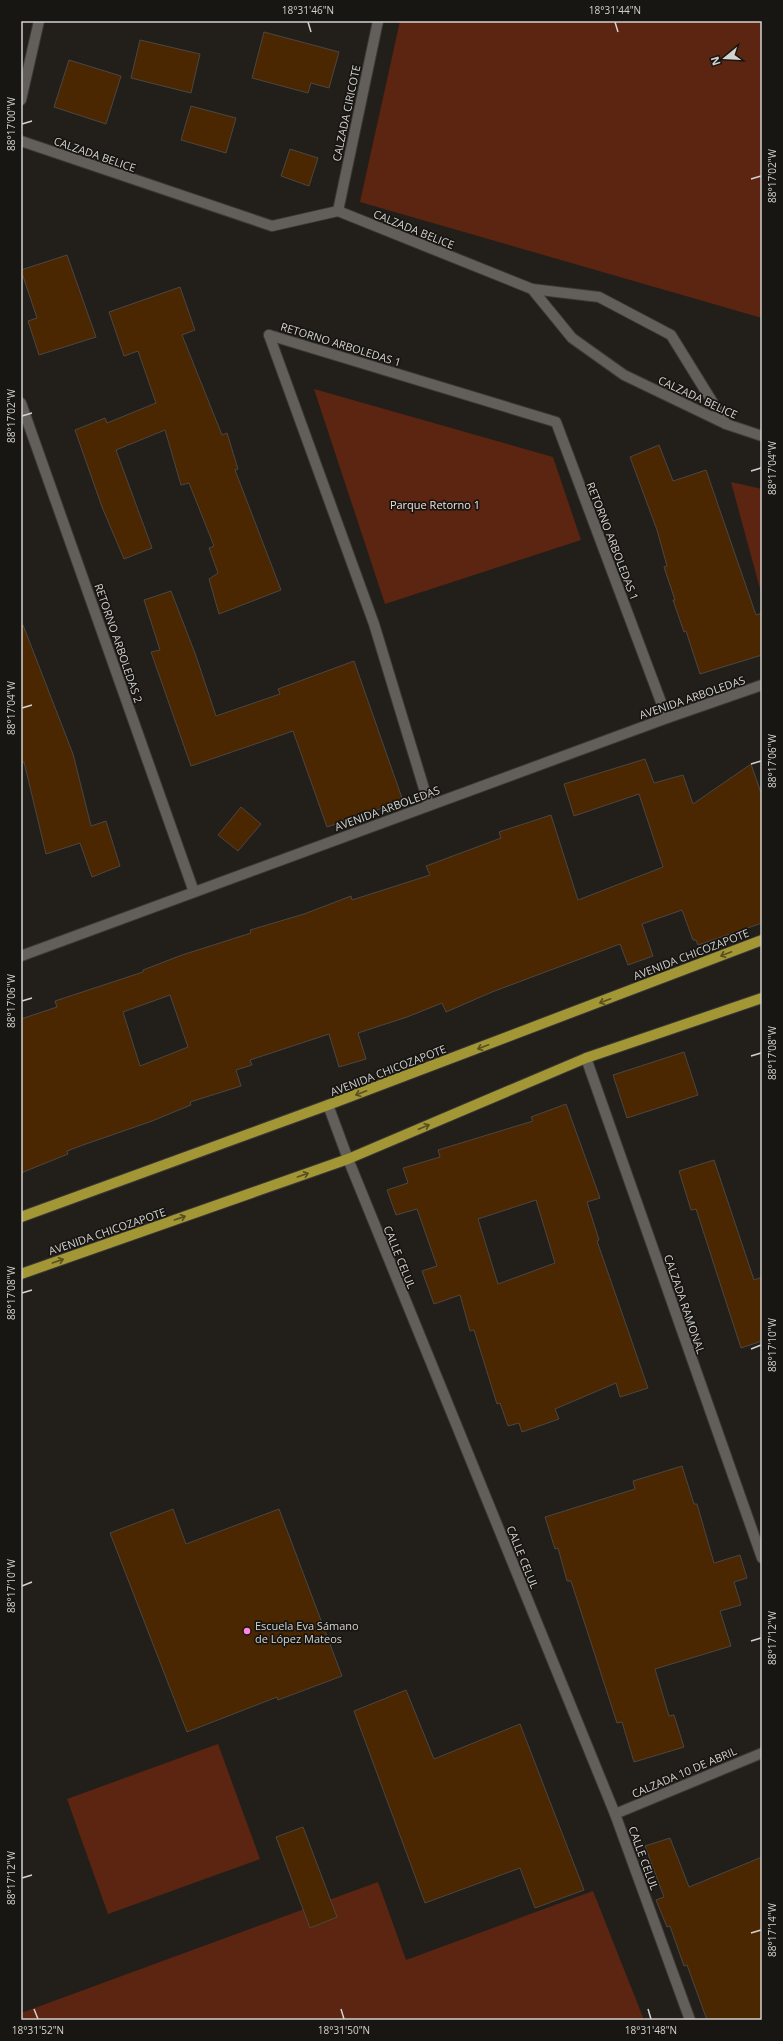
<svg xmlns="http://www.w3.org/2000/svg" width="783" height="2041" font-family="'Open Sans',sans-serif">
  <rect width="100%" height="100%" fill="#221f1b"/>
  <g fill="#5c2511">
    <path d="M 400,21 L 762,21 L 762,318 L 360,202 Z"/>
    <path d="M 314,389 L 553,457 L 581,540 L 385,604 Z"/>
    <path d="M 731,482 L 762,489 L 762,596 Z"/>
    <path d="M 218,1744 L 260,1859 L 108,1914 L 67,1799 Z"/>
    <path d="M 378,1882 L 406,1960 L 593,1891 L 644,2020 L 21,2020 L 21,2013 Z"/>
  </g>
  <g fill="#4b2701" stroke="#4b4642" fill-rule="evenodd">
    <path d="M 264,32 L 339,52 L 329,88 L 311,83 L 308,93 L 252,78 Z"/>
    <path d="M 140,40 L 200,54 L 191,93 L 131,78 Z"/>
    <path d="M 69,60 L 121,76 L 106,124 L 54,107 Z"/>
    <path d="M 191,106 L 236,118 L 226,153 L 181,140 Z"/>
    <path d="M 290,149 L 318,158 L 309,186 L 281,176 Z"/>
    <path d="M 67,255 L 96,337 L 39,355 L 28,321 L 37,318 L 21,270 Z"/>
    <path d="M 180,287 L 195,330 L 182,335 L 222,435 L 227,433 L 238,469 L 235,470 L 281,590 L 219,614 L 209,579 L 218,573 L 209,548 L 214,546 L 189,483 L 181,485 L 165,430 L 116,450 L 152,548 L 124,559 L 102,507 L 75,430 L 105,418 L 107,423 L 156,403 L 138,351 L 124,356 L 109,312 Z"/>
    <path d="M 659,445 L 673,481 L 706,470 L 756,615 L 762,613 L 762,655 L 700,674 L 686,631 L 684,632 L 673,600 L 675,600 L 664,567 L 667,566 L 657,530 L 630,457 Z"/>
    <path d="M 171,591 L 196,656 L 216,716 L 280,694 L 278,689 L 354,661 L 403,801 L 327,827 L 293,731 L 191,766 L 151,652 L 160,650 L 144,600 Z"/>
    <path d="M 23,625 L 73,754 L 91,826 L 106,821 L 120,866 L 92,877 L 80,843 L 46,854 L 24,762 L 21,763 L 21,626 Z"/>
    <path d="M 645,759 L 654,783 L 683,775 L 693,804 L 751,764 L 762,796 L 762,923 L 698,945 L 696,940 L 693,940 L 682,910 L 642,924 L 653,956 L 628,965 L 620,944 L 492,992 L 446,1012 L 442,1003 L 407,1017 L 358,1033 L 366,1059 L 339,1067 L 329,1034 L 250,1060 L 252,1065 L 236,1070 L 241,1086 L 190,1102 L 191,1105 L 152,1121 L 83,1145 L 67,1151 L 68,1154 L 21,1173 L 21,1019 L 57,1007 L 55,1001 L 143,972 L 143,970 L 182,955 L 251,933 L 250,930 L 304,914 L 351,896 L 352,900 L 430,875 L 426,866 L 501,838 L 499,832 L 551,815 L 578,900 L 663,867 L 639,794 L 574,816 L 564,784 ZM 170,995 L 188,1047 L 140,1066 L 123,1012 Z"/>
    <path d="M 241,807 L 261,824 L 238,851 L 218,835 Z"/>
    <path d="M 684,1052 L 698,1095 L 627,1118 L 613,1075 Z"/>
    <path d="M 566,1104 L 600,1198 L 587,1202 L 599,1240 L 597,1241 L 648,1388 L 620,1397 L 616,1383 L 555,1409 L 559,1419 L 522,1432 L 519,1423 L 508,1426 L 500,1403 L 497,1404 L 474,1330 L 470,1331 L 460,1295 L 434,1304 L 422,1271 L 437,1266 L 417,1209 L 396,1215 L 387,1190 L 408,1183 L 403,1168 L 440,1157 L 438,1150 L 533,1121 L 531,1117 ZM 536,1200 L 555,1263 L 498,1284 L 478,1219 Z"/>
    <path d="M 714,1160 L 754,1280 L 762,1277 L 762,1341 L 741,1348 L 696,1209 L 691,1210 L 679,1171 Z"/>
    <path d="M 682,1466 L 694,1504 L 697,1504 L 714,1563 L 740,1555 L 747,1578 L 734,1582 L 741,1605 L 720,1611 L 731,1646 L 655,1669 L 669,1716 L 674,1715 L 684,1747 L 634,1762 L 622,1722 L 617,1723 L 571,1581 L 567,1581 L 558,1548 L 555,1549 L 545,1517 L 635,1489 L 633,1481 Z"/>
    <path d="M 173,1509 L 186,1544 L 279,1509 L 342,1676 L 278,1700 L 277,1697 L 187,1732 L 110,1533 Z"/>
    <path d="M 406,1690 L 434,1759 L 520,1724 L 584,1890 L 535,1908 L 520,1868 L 425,1903 L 354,1711 Z"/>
    <path d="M 303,1827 L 337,1917 L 310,1928 L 276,1837 Z"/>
    <path d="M 670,1838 L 689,1887 L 762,1857 L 762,2020 L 707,2020 L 687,1965 L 684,1966 L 670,1926 L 667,1927 L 656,1900 L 664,1897 L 645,1846 Z"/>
  </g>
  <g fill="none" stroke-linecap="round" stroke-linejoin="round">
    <g stroke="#3b3936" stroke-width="12">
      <g id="minor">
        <path d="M 21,100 L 39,21"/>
        <path d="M 21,141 L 272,226 L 338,211 L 532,289 L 572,338 L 624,375 L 726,424 L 762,436"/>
        <path d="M 338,211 L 378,21"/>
        <path d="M 532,289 L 599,297 L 671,335 L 726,424"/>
        <path d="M 269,335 L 556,422 L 667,718"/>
        <path d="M 269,335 L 374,624 L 429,805"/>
        <path d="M 21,403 L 194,892"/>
        <path d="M 21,956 L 667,718 L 762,685"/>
        <path d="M 586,1058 L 762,1558"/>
        <path d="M 328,1105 L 348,1159 L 615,1814 L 690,2020"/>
        <path d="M 615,1814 L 762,1753"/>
      </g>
    </g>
    <g stroke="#3b3936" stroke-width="12">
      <g id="major">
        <path d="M 21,1217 L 328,1105 L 762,940"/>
        <path d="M 21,1274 L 348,1159 L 586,1058 L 762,998"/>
      </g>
    </g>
    <use href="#minor" stroke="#625f5a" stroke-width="10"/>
    <use href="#major" stroke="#a39634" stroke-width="10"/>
  </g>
  <defs><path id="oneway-shaft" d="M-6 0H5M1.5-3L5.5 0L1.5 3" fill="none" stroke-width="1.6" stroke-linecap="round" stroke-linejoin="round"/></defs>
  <g stroke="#575021">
    <use href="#oneway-shaft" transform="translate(726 954) rotate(159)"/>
    <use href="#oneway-shaft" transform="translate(605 1001) rotate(159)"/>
    <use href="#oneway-shaft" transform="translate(483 1047) rotate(159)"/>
    <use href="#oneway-shaft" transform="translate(361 1093) rotate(159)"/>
    <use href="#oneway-shaft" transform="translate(424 1127) rotate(-23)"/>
    <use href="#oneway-shaft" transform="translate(303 1175) rotate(-19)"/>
    <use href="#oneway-shaft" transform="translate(180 1218) rotate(-19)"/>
    <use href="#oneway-shaft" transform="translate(58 1261) rotate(-19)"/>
  </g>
  <path fill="none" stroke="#d4d2cf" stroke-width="1.5" d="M 308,22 L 311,32M 615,22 L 618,32M 22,124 L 32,121M 751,179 L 761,176M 22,416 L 32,413M 751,471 L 761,468M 22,708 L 32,705M 751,764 L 761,761M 22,1001 L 32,998M 751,1056 L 761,1053M 22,1293 L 32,1290M 751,1349 L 761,1345M 22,1586 L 32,1582M 751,1641 L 761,1638M 22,1878 L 32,1875M 751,1933 L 761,1930M 34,2009 L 38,2019M 341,2009 L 344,2019M 648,2009 L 651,2019"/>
  <circle fill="#fe85e0" stroke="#181612" stroke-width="1.5" cx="247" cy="1631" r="4"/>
  <g text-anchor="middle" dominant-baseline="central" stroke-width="3.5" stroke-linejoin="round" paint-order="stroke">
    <g font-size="11" fill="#d4d2cf" stroke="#181612">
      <text transform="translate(346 113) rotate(-78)">CALZADA CIRICOTE</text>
      <text transform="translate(95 154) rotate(19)">CALZADA BELICE</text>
      <text transform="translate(414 229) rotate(22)">CALZADA BELICE</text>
      <text transform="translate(341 344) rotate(17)">RETORNO ARBOLEDAS 1</text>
      <text transform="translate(698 397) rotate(25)">CALZADA BELICE</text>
      <text transform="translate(613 541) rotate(69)">RETORNO ARBOLEDAS 1</text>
      <text transform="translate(119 643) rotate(71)">RETORNO ARBOLEDAS 2</text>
      <text transform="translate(692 697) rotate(-19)">AVENIDA ARBOLEDAS</text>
      <text transform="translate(387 808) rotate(-20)">AVENIDA ARBOLEDAS</text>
      <text transform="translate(691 954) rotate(-21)">AVENIDA CHICOZAPOTE</text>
      <text transform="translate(388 1070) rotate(-21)">AVENIDA CHICOZAPOTE</text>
      <text transform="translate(107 1231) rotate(-19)">AVENIDA CHICOZAPOTE</text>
      <text transform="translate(400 1257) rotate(68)">CALLE CELUL</text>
      <text transform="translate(685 1304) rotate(71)">CALZADA RAMONAL</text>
      <text transform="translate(523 1557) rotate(68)">CALLE CELUL</text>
      <text transform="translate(684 1772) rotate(-23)">CALZADA 10 DE ABRIL</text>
      <text transform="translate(644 1858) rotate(70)">CALLE CELUL</text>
    </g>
    <g font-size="11" fill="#f3dfd9" stroke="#181612">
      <text x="435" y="504">Parque Retorno 1</text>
    </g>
    <g font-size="11" fill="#d4d2cf" stroke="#181612" text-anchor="start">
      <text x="255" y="1625">Escuela Eva Sámano<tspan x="255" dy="13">de López Mateos</tspan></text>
    </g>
  </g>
  <rect width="783" height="2041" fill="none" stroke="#181612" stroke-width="44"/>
  <g transform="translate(725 58) rotate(252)" stroke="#181612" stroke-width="3" paint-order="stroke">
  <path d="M0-3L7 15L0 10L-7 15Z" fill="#d4d2cf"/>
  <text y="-6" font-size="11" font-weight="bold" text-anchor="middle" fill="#d4d2cf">N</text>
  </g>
  <rect x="22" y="22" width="739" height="1997" fill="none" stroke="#d4d2cf" stroke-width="1.5"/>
  <g font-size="10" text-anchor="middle" fill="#d4d2cf">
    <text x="308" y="14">18°31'46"N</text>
    <text x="615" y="14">18°31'44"N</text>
    <text transform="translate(11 124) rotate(-90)" y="4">88°17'00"W</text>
    <text transform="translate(772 176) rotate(-90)" y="4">88°17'02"W</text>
    <text transform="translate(11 416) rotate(-90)" y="4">88°17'02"W</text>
    <text transform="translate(772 468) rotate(-90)" y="4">88°17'04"W</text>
    <text transform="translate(11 708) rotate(-90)" y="4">88°17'04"W</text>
    <text transform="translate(772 761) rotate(-90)" y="4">88°17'06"W</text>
    <text transform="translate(11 1001) rotate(-90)" y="4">88°17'06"W</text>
    <text transform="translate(772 1053) rotate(-90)" y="4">88°17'08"W</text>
    <text transform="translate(11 1293) rotate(-90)" y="4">88°17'08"W</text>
    <text transform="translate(772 1345) rotate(-90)" y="4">88°17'10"W</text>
    <text transform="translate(11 1586) rotate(-90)" y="4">88°17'10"W</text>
    <text transform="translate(772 1638) rotate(-90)" y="4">88°17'12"W</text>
    <text transform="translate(11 1878) rotate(-90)" y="4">88°17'12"W</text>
    <text transform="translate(772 1930) rotate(-90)" y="4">88°17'14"W</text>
    <text x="38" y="2034">18°31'52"N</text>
    <text x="344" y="2034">18°31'50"N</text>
    <text x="651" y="2034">18°31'48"N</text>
  </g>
</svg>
